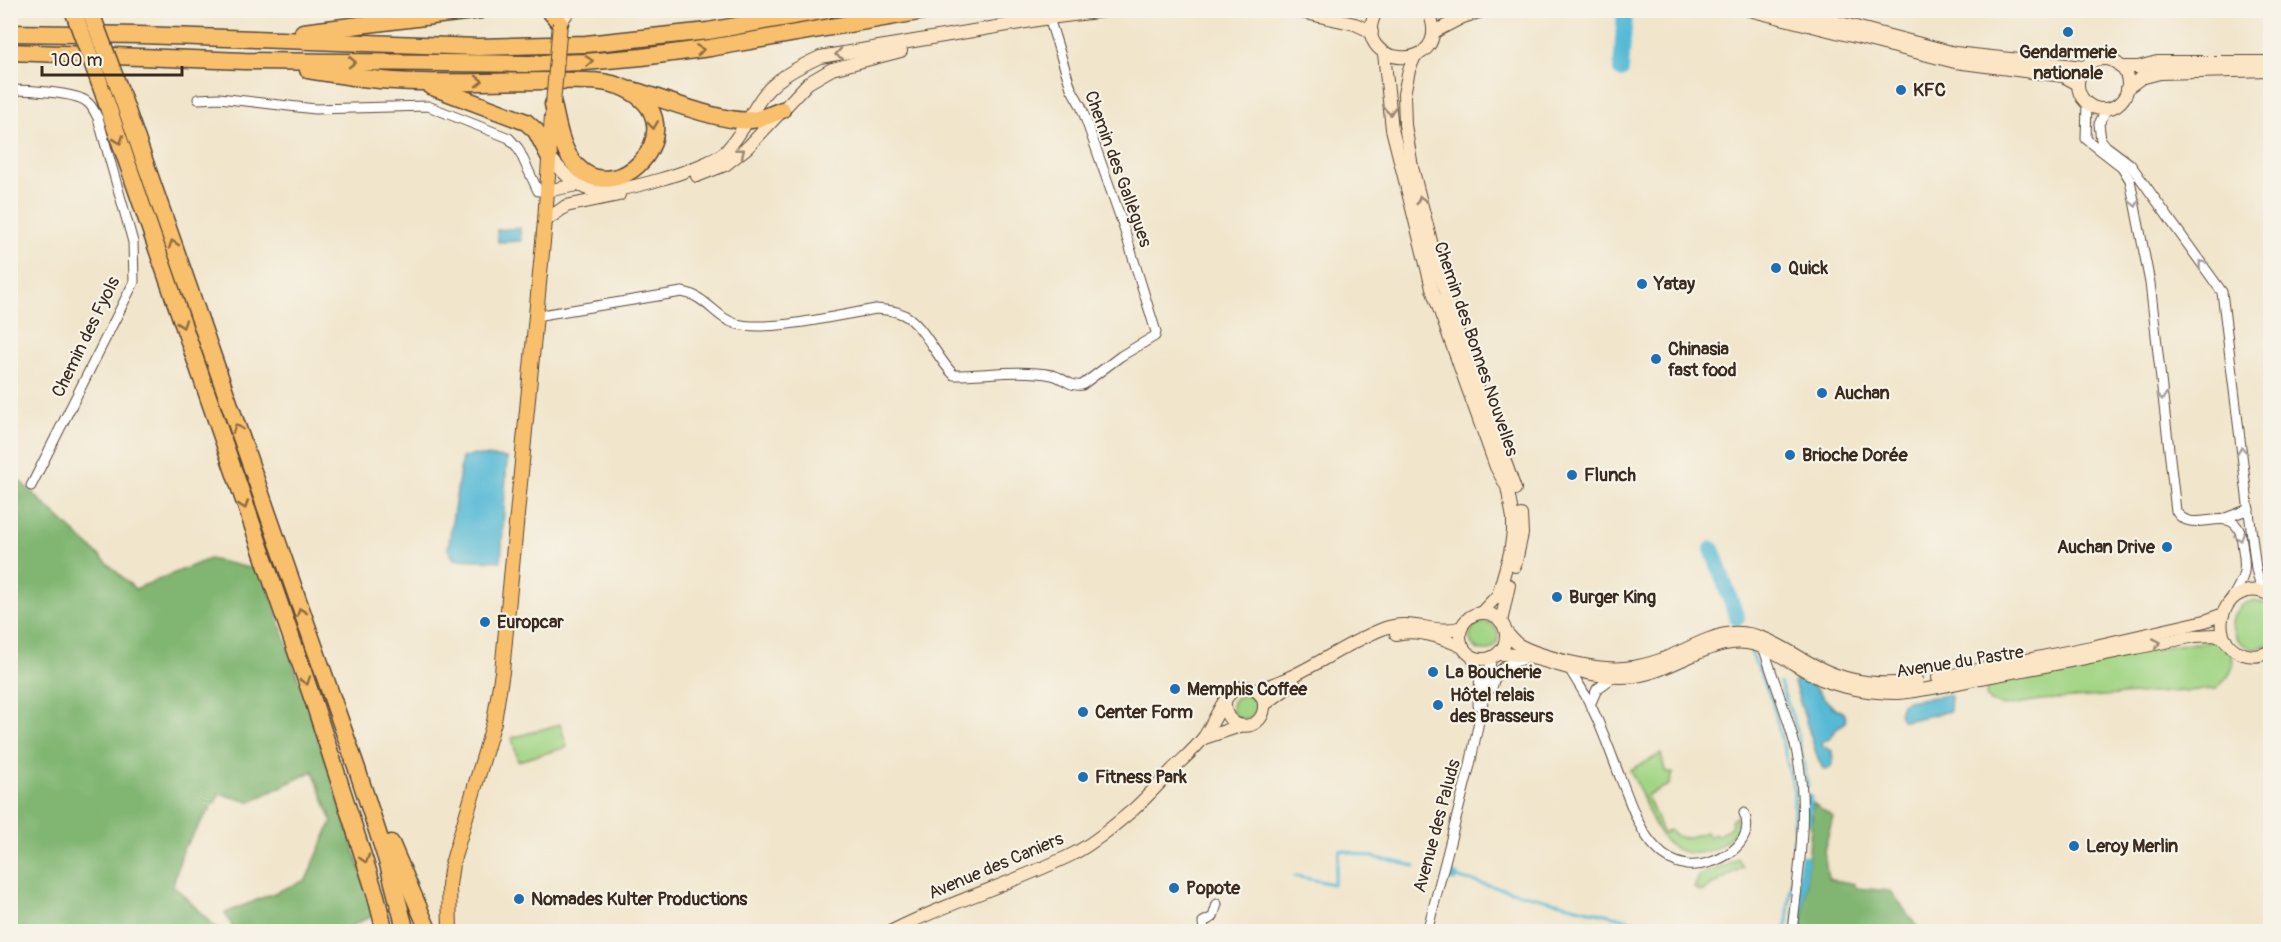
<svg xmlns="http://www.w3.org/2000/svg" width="2281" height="942" font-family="Pangolin,sans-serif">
  <rect width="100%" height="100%" fill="#f7f3e8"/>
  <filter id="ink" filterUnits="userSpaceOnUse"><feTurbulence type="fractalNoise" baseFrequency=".0167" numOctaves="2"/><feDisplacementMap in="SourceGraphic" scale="12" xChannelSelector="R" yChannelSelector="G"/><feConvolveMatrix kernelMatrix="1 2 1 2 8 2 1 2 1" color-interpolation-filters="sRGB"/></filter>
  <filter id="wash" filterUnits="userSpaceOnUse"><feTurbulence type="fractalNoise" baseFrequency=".008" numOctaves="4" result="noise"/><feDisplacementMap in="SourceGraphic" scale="24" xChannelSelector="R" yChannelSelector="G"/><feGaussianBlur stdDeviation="1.35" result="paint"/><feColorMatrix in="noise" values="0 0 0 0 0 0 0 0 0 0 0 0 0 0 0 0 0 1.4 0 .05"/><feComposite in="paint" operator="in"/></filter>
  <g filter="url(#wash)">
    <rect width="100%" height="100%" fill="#f1e5cb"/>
    <g fill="#a2d585" stroke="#6e8052" stroke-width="1.5">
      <path d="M 2255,600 L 2270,605 L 2270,643 C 2236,664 2213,609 2255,600 Z"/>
      <circle cx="1484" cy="637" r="14"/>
      <path d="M 2226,640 C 2237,667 2236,669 2216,689 L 2040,700 L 2005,706 L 1990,702 L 1986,696 L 1987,685 L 1995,679 L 2176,645 Z"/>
      <circle cx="1244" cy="707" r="12"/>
      <path d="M 560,724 L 567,747 L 518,761 L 512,738 Z"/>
      <path d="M 1661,754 L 1665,771 L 1673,773 L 1669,785 L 1647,795 L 1663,834 L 1670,830 C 1681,844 1692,835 1706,832 L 1709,837 L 1715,834 L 1717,836 L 1732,826 L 1731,820 L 1736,817 L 1738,828 C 1727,842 1715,852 1697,853 C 1667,855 1657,831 1647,808 C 1642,795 1636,782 1630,770 Z"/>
      <path d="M 1738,858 L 1743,867 L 1701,892 L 1694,888 L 1700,874 L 1723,867 Z"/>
    </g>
    <g fill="#81b672" stroke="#5e7048" stroke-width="1.5">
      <path d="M 10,472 L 135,589 L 209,559 L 263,571 L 354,848 L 373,915 L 342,931 L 235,932 L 225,913 L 306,880 L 332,821 L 313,771 L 250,802 L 220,794 L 183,849 L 173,885 L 219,931 L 11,931 Z"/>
      <path d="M 1813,803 L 1833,817 L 1824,851 L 1828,879 L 1855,884 L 1856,888 L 1891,891 L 1920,931 L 1802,931 Z"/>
    </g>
    <g fill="#56bad5" stroke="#48727a" stroke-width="1.5">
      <path d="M 520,228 L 521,241 L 498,242 L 497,230 Z"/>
      <path d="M 471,455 L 507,458 L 501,561 L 454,559 L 448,549 L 462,458 Z"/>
      <path d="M 1796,680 C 1814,681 1821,697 1833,707 C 1837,711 1842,711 1845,714 L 1846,722 L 1838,727 L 1831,737 L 1822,742 L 1823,746 L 1832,751 L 1833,764 L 1827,770 L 1823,769 L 1817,756 L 1794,683 Z"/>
      <path d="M 1947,695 L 1951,696 L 1950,711 L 1905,721 L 1902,720 L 1899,713 L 1902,704 L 1907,701 Z"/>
    </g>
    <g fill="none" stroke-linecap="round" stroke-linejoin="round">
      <g stroke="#56bad5" stroke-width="3">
        <path d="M 1751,652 L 1772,701 L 1794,790 L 1794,856 L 1786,932"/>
        <path d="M 1780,683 L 1797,730 L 1808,786"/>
        <path d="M 1295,876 L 1333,884 L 1340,850 L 1415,866"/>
        <path d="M 1454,877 L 1679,932"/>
      </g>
      <g stroke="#56bad5" stroke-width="9">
        <path d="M 1806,822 L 1808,798"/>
        <path d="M 1449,876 L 1454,877"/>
        <path d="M 1797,932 L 1804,859"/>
      </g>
      <g stroke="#56bad5" stroke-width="16">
        <path d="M 1621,70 L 1625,10"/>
        <path d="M 1712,549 L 1737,618"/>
      </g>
    </g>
  </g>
  <g filter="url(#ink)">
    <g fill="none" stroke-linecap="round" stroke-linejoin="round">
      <g stroke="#564638" stroke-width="11">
        <g id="street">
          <path d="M 10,90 C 26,90 76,92 87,102 C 92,105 95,113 98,118 L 133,242 L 134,282 L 31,486"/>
          <path d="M 198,99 L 219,98 L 315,109 L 428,106 L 509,138 L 518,148 L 538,191 L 546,191"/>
          <path d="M 2087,103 L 2086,139 L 2122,167 L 2130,180 L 2150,283 L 2176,511 C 2191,537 2229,503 2240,532 C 2242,537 2242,544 2243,550 C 2247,573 2243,579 2232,598"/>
          <path d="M 2107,108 L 2099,124 L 2101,140 L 2106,146 L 2130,164 L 2222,292 L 2256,569 L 2262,592"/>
          <path d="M 535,316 L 682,292 C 707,296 715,318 737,324 C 770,332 840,315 876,309 C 885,310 896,310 904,315 C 924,325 937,359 954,375 C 986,375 1020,369 1052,375 C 1063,377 1069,387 1082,385 L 1121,356 L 1155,336 L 1156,332 L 1122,222 L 1081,106 L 1071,88 L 1049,18"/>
          <path d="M 2223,519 L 2249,509"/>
          <path d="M 1764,649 C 1774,682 1788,716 1796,749 C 1810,809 1798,872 1792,932"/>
          <path d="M 1470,656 L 1480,674 L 1478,705"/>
          <path d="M 1570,670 C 1577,682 1585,693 1591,706 C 1603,730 1612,757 1622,782 C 1631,804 1639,831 1656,848 C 1664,857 1675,863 1687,865 C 1715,868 1758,844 1744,813"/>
          <path d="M 1492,688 C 1496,668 1507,663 1526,659"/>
          <path d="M 1590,705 L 1597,689 L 1612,678"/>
          <path d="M 1204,932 L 1203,922 L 1213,917 L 1217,904"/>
          <path d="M 1427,932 L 1470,765 L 1492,657"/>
        </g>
      </g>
      <g stroke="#564638" stroke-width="14">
        <g id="secondary">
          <path d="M 1292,10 L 1355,24 L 1372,32"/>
          <path d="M 1377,10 C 1344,69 1458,77 1428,10"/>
          <path d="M 1749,10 L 1955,62 L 2063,76 L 2078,84"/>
          <path d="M 1791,10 L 1955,53 L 2084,67"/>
          <path d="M 557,17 L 560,23 L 566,15 L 567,10"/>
          <path d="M 1434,32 L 1463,17 L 1485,10"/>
          <path d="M 1384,53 L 1392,129 L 1433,292 L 1496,467 L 1507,487 L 1513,518 L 1513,532 L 1510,553 L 1498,595 L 1481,613"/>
          <path d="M 1415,56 L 1409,70 L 1404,94 L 1405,125 L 1412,167 L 1435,257 L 1455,324 L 1515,489"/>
          <circle cx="2103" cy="84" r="25"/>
          <path d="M 2120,67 L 2138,67 L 2157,62 L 2270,62"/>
          <path d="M 2127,88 L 2141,78 L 2160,73 L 2270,70"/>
          <path d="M 549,156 C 561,170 572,185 591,190 C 613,197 707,168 725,152 C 739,138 748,119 758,103 C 772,80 796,68 820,57 L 1049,18 L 1113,10"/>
          <path d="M 697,176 L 725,165 L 748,147 L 808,83 L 832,69 L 901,51"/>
          <path d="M 546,191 L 577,185"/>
          <path d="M 545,221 L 566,206 L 619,195"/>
          <path d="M 1515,566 L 1522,534 L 1521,515"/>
          <path d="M 2270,595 C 2228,573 2200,638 2243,654 C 2253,657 2262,656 2270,651"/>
          <circle cx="1483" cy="636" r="23"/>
          <path d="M 1501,622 L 1509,585"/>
          <path d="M 1506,632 C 1510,636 1514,642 1519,645 C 1541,657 1599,671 1624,668 C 1636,667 1649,664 1660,660 C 1683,652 1707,636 1732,633 C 1764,630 1793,656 1820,668 C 1850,683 1884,686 1917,681"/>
          <path d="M 1396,634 C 1417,628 1444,638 1463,647"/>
          <path d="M 1498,654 C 1544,653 1587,683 1635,676 C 1673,671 1710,638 1747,643 C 1773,647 1797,668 1821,679 C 1843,688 1872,693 1896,693 C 1920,692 1957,683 1981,678 C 2053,665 2124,650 2195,636 L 2215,635 L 2226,640"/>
          <path d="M 1938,678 L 2091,647 L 2205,621 L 2223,614"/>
          <path d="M 1255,690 C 1302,678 1340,645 1385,628 C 1413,618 1436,636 1462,627"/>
          <path d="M 1264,705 L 1294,683"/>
          <path d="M 1204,738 L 1240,726"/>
          <path d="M 890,932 C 948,902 1012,884 1071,855 C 1093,844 1115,825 1134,809 C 1147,797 1160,783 1172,770 C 1183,759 1195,749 1204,737 C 1212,726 1223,698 1233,691 C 1246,681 1266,692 1264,708 C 1261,734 1223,731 1225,702"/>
        </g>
      </g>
      <g stroke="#564638" stroke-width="16">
        <path id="primary" d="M 450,932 L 449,885 L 452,864 L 494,722 L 502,672 L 545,221 L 552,115"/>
      </g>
      <g stroke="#564638" stroke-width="19">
        <g id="highway">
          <path d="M 549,10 L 560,23"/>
          <path d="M 303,32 L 481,10"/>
          <path d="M 10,33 L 140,35 L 478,47 L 586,44 L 708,31 L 827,10"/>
          <path d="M 10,52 L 244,61 L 529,64 L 585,62 L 642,57 L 710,48 L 930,10"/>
          <path d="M 308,70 C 345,76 383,82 421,82 C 464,83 506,81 549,81 C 573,81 604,78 626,89 C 702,125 611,223 569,156 C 560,141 557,122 553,104"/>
          <path d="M 100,84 L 315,706 L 376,896 L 385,932"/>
          <path d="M 118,85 L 356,766 L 388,864 L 406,932"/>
          <path d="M 430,86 L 526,122 L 536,131 L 549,156"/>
          <path d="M 632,90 C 661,98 725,124 751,120 C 762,119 772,114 782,110"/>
          <path d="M 391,843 L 429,932"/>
        </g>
      </g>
      <use href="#street" stroke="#fff" stroke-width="9"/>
      <use href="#secondary" stroke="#fce5c4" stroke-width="12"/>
      <use href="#primary" stroke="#f8bf6c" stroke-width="14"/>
      <use href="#highway" stroke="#f8bf6c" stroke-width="16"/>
      <g stroke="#564638" stroke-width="16" stroke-linecap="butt">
        <path id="primary-bridge" d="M 553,104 L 560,23"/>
      </g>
      <g stroke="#564638" stroke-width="19" stroke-linecap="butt">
        <g id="highway-bridge">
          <path d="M 73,10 L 100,84"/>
          <path d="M 90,10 L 118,85"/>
        </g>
      </g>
      <use href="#primary-bridge" stroke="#f8bf6c" stroke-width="14"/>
      <use href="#highway-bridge" stroke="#f8bf6c" stroke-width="16"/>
    </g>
    <defs><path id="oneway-chevron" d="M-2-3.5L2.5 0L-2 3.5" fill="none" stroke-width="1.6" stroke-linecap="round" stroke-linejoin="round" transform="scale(1.5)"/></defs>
    <g stroke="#906d41">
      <use href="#oneway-chevron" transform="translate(700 50) rotate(-8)"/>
      <use href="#oneway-chevron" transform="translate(589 61) rotate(-4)"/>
      <use href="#oneway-chevron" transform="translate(352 62) rotate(1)"/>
      <use href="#oneway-chevron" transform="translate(479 81) rotate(-1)"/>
      <use href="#oneway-chevron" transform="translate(653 125) rotate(83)"/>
      <use href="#oneway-chevron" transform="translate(119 140) rotate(71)"/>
      <use href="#oneway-chevron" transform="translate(173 244) rotate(-109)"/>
      <use href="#oneway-chevron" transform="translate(182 324) rotate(71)"/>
      <use href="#oneway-chevron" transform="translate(237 428) rotate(-109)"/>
      <use href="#oneway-chevron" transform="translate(244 505) rotate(71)"/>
      <use href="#oneway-chevron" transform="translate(301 612) rotate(-109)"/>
      <use href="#oneway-chevron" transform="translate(306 681) rotate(71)"/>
      <use href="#oneway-chevron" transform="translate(365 859) rotate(72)"/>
    </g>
    <g stroke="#9c8871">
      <use href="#oneway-chevron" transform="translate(839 54) rotate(171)"/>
      <use href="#oneway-chevron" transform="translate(1390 111) rotate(85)"/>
      <use href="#oneway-chevron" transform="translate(741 152) rotate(-39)"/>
      <use href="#oneway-chevron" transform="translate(1421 200) rotate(-104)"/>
      <use href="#oneway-chevron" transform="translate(2157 643) rotate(-11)"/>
    </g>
    <g stroke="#a79f9a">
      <use href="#oneway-chevron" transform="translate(2135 203) rotate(78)"/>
      <use href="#oneway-chevron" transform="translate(2202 264) rotate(-128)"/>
      <use href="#oneway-chevron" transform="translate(2162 396) rotate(84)"/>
      <use href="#oneway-chevron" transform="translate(2242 451) rotate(-96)"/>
      <use href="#oneway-chevron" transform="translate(2240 537) rotate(74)"/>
    </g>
  </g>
  <g fill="#1f6fb2" stroke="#f7f3e8" stroke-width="2">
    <circle cx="2068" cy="32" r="6"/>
    <circle cx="1901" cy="90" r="6"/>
    <circle cx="1776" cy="268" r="6"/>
    <circle cx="1642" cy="284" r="6"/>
    <circle cx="1656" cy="359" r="6"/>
    <circle cx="1822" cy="393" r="6"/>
    <circle cx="1790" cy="455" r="6"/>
    <circle cx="1572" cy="475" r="6"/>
    <circle cx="2167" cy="547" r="6"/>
    <circle cx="1557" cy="597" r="6"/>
    <circle cx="485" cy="622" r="6"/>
    <circle cx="1433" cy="672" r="6"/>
    <circle cx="1175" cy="689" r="6"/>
    <circle cx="1438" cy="705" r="6"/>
    <circle cx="1083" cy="712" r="6"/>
    <circle cx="1083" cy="777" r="6"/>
    <circle cx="2074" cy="846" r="6"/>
    <circle cx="1174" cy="888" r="6"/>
    <circle cx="519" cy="899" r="6"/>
  </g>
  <g text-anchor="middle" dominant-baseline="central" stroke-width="4.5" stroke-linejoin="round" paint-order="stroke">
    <g font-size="18" font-weight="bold" fill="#3b2a1e" stroke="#f7f3e8" text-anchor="start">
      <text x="2068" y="52" text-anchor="middle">Gendarmerie<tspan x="2068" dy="21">nationale</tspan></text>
      <text x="1913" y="90">KFC</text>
      <text x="1788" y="268">Quick</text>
      <text x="1654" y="284">Yatay</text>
      <text x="1668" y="349">Chinasia<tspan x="1668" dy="21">fast food</tspan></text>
      <text x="1834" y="393">Auchan</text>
      <text x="1802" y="455">Brioche Dorée</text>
      <text x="1584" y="475">Flunch</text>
      <text x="2155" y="547" text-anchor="end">Auchan Drive</text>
      <text x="1569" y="597">Burger King</text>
      <text x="497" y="622">Europcar</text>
      <text x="1445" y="672">La Boucherie</text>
      <text x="1187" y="689">Memphis Coffee</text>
      <text x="1450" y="695">Hôtel relais<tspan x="1450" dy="21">des Brasseurs</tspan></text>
      <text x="1095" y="712">Center Form</text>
      <text x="1095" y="777">Fitness Park</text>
      <text x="2086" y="846">Leroy Merlin</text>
      <text x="1186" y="888">Popote</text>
      <text x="531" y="899">Nomades Kulter Productions</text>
    </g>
    <g font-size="18" fill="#3b2a1e" stroke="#f7f3e8">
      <text transform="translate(1118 169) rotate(70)">Chemin des Gallègues</text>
      <text transform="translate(86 337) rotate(-64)">Chemin des Fyols</text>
      <text transform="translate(1476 349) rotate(71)">Chemin des Bonnes Nouvelles</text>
      <text transform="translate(1960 662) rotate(-9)">Avenue du Pastre</text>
      <text transform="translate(1437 826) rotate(-75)">Avenue des Paluds</text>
      <text transform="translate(996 866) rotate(-23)">Avenue des Caniers</text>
    </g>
  </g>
  <rect width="2281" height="942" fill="none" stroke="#f7f3e8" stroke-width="36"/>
  <path d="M42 66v9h140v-9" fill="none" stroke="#3b2a1e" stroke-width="3"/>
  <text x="51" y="66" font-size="18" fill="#3b2a1e" stroke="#f7f3e8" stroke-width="4.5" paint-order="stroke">100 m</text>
</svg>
